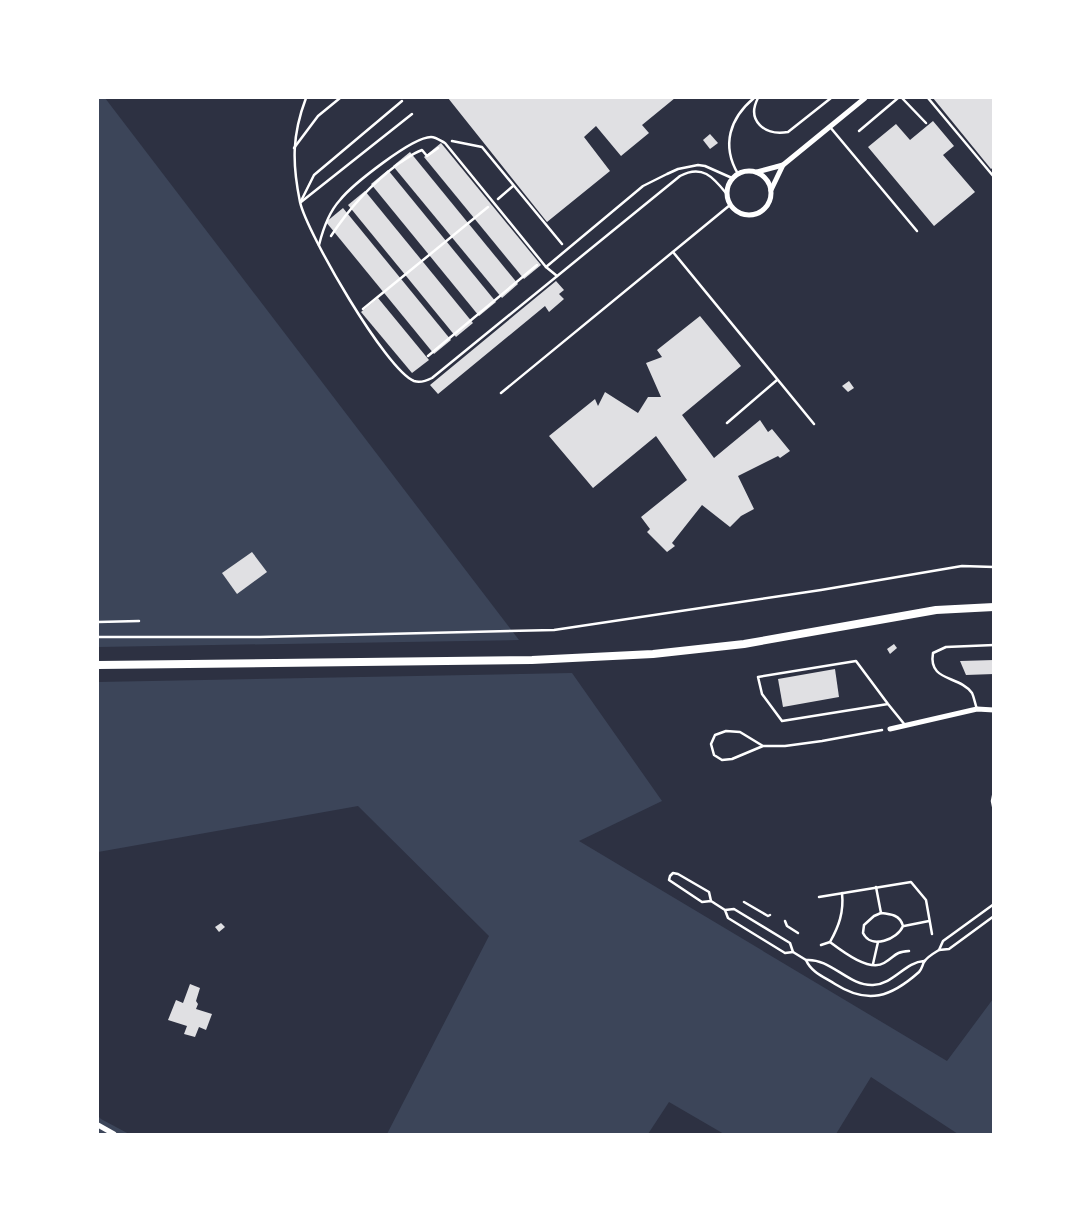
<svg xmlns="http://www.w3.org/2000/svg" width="1091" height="1232" font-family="'Public Sans',sans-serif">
  <rect width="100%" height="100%" fill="#2d3142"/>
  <g fill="#3c4559">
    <path d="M 98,98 L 105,98 L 519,640 L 98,647 Z"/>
    <path d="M 572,673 L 662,801 L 579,841 L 947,1061 L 993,999 L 993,1134 L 958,1134 L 871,1077 L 836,1134 L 724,1134 L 669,1102 L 648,1134 L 387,1134 L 489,936 L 358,806 L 98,852 L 98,682 Z"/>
    <path d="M 98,1116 L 101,1119 L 129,1134 L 98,1134 Z"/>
  </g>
  <g fill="#e0e0e3">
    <path d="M 448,98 L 675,98 L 642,125 L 649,133 L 621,156 L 596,126 L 584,137 L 610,171 L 547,222 Z"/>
    <path d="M 933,98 L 994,98 L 994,167 L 991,169 Z"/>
    <path d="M 933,121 L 954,146 L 943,155 L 975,192 L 934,226 L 868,147 L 896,124 L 910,140 Z"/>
    <path d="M 710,134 L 718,143 L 710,149 L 703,140 Z"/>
    <path d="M 441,143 L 541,265 L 524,279 L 424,157 Z"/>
    <path d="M 410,152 L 518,284 L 502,298 L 393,166 Z"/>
    <path d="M 388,170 L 496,302 L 479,316 L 371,184 Z"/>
    <path d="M 365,191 L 473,323 L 456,337 L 348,205 Z"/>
    <path d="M 343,208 L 451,340 L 434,354 L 326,222 Z"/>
    <path d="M 556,281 L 564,290 L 559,294 L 564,299 L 549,312 L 545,306 L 438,394 L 430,385 Z"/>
    <path d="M 378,298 L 429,360 L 412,373 L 361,312 Z"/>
    <path d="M 700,316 L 741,366 L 682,415 L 714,458 L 760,420 L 768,432 L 772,429 L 790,451 L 780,458 L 778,456 L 738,476 L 754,509 L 741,516 L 730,527 L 702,505 L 672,543 L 675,546 L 667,552 L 647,532 L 650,529 L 641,517 L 687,480 L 656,436 L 593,488 L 549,436 L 595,399 L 598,406 L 605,392 L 638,413 L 648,397 L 661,397 L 646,363 L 662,357 L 657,350 Z"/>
    <path d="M 849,381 L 854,388 L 848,392 L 842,386 Z"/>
    <path d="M 252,552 L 267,572 L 237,594 L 222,573 Z"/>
    <path d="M 894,644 L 897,648 L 890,654 L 887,649 Z"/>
    <path d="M 994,660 L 994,674 L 966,675 L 960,661 Z"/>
    <path d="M 835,669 L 839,697 L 783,707 L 778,679 Z"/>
    <path d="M 221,923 L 225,927 L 219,932 L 215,927 Z"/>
    <path d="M 190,984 L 200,988 L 196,1001 L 198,1004 L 196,1009 L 212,1014 L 206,1030 L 199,1027 L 195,1037 L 184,1034 L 187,1026 L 168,1020 L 176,1000 L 183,1003 Z"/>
  </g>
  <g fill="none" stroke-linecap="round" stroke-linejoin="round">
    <g stroke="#fff" stroke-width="2.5">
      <path d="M 452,141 L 482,147 L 562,244"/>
      <path d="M 498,199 L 513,186"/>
      <path d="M 331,236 C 350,207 370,185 398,164 C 406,159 413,153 422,150 L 427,156 L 438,148"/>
      <path d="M 363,309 L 488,207"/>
      <path d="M 428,356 L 537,265"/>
      <path d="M 98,622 L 139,621"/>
      <path d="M 98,637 L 260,637 L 554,630 L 821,590 L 962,566 L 994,567"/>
      <path d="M 763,746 L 732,759 L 722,760 L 714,755 L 711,744 L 715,735 L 726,731 L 740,732 L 763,746 L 785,746 L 822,741 L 882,730"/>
      <path d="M 876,887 L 881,913"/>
      <path d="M 819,897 L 911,882 L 926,900 L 932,934"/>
      <path d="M 744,902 L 768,916 L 770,915"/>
      <path d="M 881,913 C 891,914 900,915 903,926 C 898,939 871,950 863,933 L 864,925 L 874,916 Z"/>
      <path d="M 785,921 L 787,926 L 798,933"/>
      <path d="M 904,926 L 929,921"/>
      <path d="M 830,942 C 842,951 869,972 884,963 C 896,956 894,952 909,951"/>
      <path d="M 821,945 L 830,942 C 839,926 844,912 842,893"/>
      <path d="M 873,964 L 878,942"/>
    </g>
    <g stroke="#fff" stroke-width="2.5">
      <path d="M 306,98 C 292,135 292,163 300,202 C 307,233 386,370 414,381 C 420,383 426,381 432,378 L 680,176 C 702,164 713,177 726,193"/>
      <path d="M 758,98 C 746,121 765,136 788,132 L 831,98"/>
      <path d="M 902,98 L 926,123"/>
      <path d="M 928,98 L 994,177"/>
      <path d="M 830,127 L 917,231"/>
      <path d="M 859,131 L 898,98"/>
      <path d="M 294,148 L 318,116 L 340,98"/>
      <path d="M 738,174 C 721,145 730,118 754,98"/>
      <path d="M 301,201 L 314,175 L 402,101"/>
      <path d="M 301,202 L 412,114"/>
      <path d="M 319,245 C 323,229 329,212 340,200 C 352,185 412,137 431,137 C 436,137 441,141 445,143 L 546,267 L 557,276"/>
      <path d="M 673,252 L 814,424"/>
      <path d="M 546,267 L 643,186 L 667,174 L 678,169 L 698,165 L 705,166 L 732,178"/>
      <path d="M 501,393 L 730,205"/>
      <path d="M 727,423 L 777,380"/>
      <path d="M 888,704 L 782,721 L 762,694 L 758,677 L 856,661 L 888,704 L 905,725"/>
      <path d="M 977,709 C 975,704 974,697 972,693 C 959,675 928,682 933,653 L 946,647 L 994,645"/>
      <path d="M 994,791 L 992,801 L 994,811"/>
      <path d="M 711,901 L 709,892 L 678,874 L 673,873 L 670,876 L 669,880 L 702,902 L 711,901 L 725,910 L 728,918 L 785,953 L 793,952 L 790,943 L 734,909 L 725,910"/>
      <path d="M 994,904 L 943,941 L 939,950 L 949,949 L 994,916"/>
      <path d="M 793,952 L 806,960"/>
      <path d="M 924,961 C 905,962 894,984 873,985 C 848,986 831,958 806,960 C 811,972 824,977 835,984 C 868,1005 891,997 919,972 C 922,969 922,966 924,962 C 927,957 934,953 939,950"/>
    </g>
    <g stroke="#fff" stroke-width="5">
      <circle cx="749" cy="193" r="22"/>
      <path d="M 757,172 L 783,165"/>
      <path d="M 771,190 L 783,165 L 865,98"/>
      <path d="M 890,729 L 977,709 L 994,710"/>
      <path d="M 98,1125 L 114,1134"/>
    </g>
    <path stroke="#fff" stroke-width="8" d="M 98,665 L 532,660 L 653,654 L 744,644 L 936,610 L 994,607"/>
  </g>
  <rect width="1091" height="1232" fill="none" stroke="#ffffff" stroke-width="198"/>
</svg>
